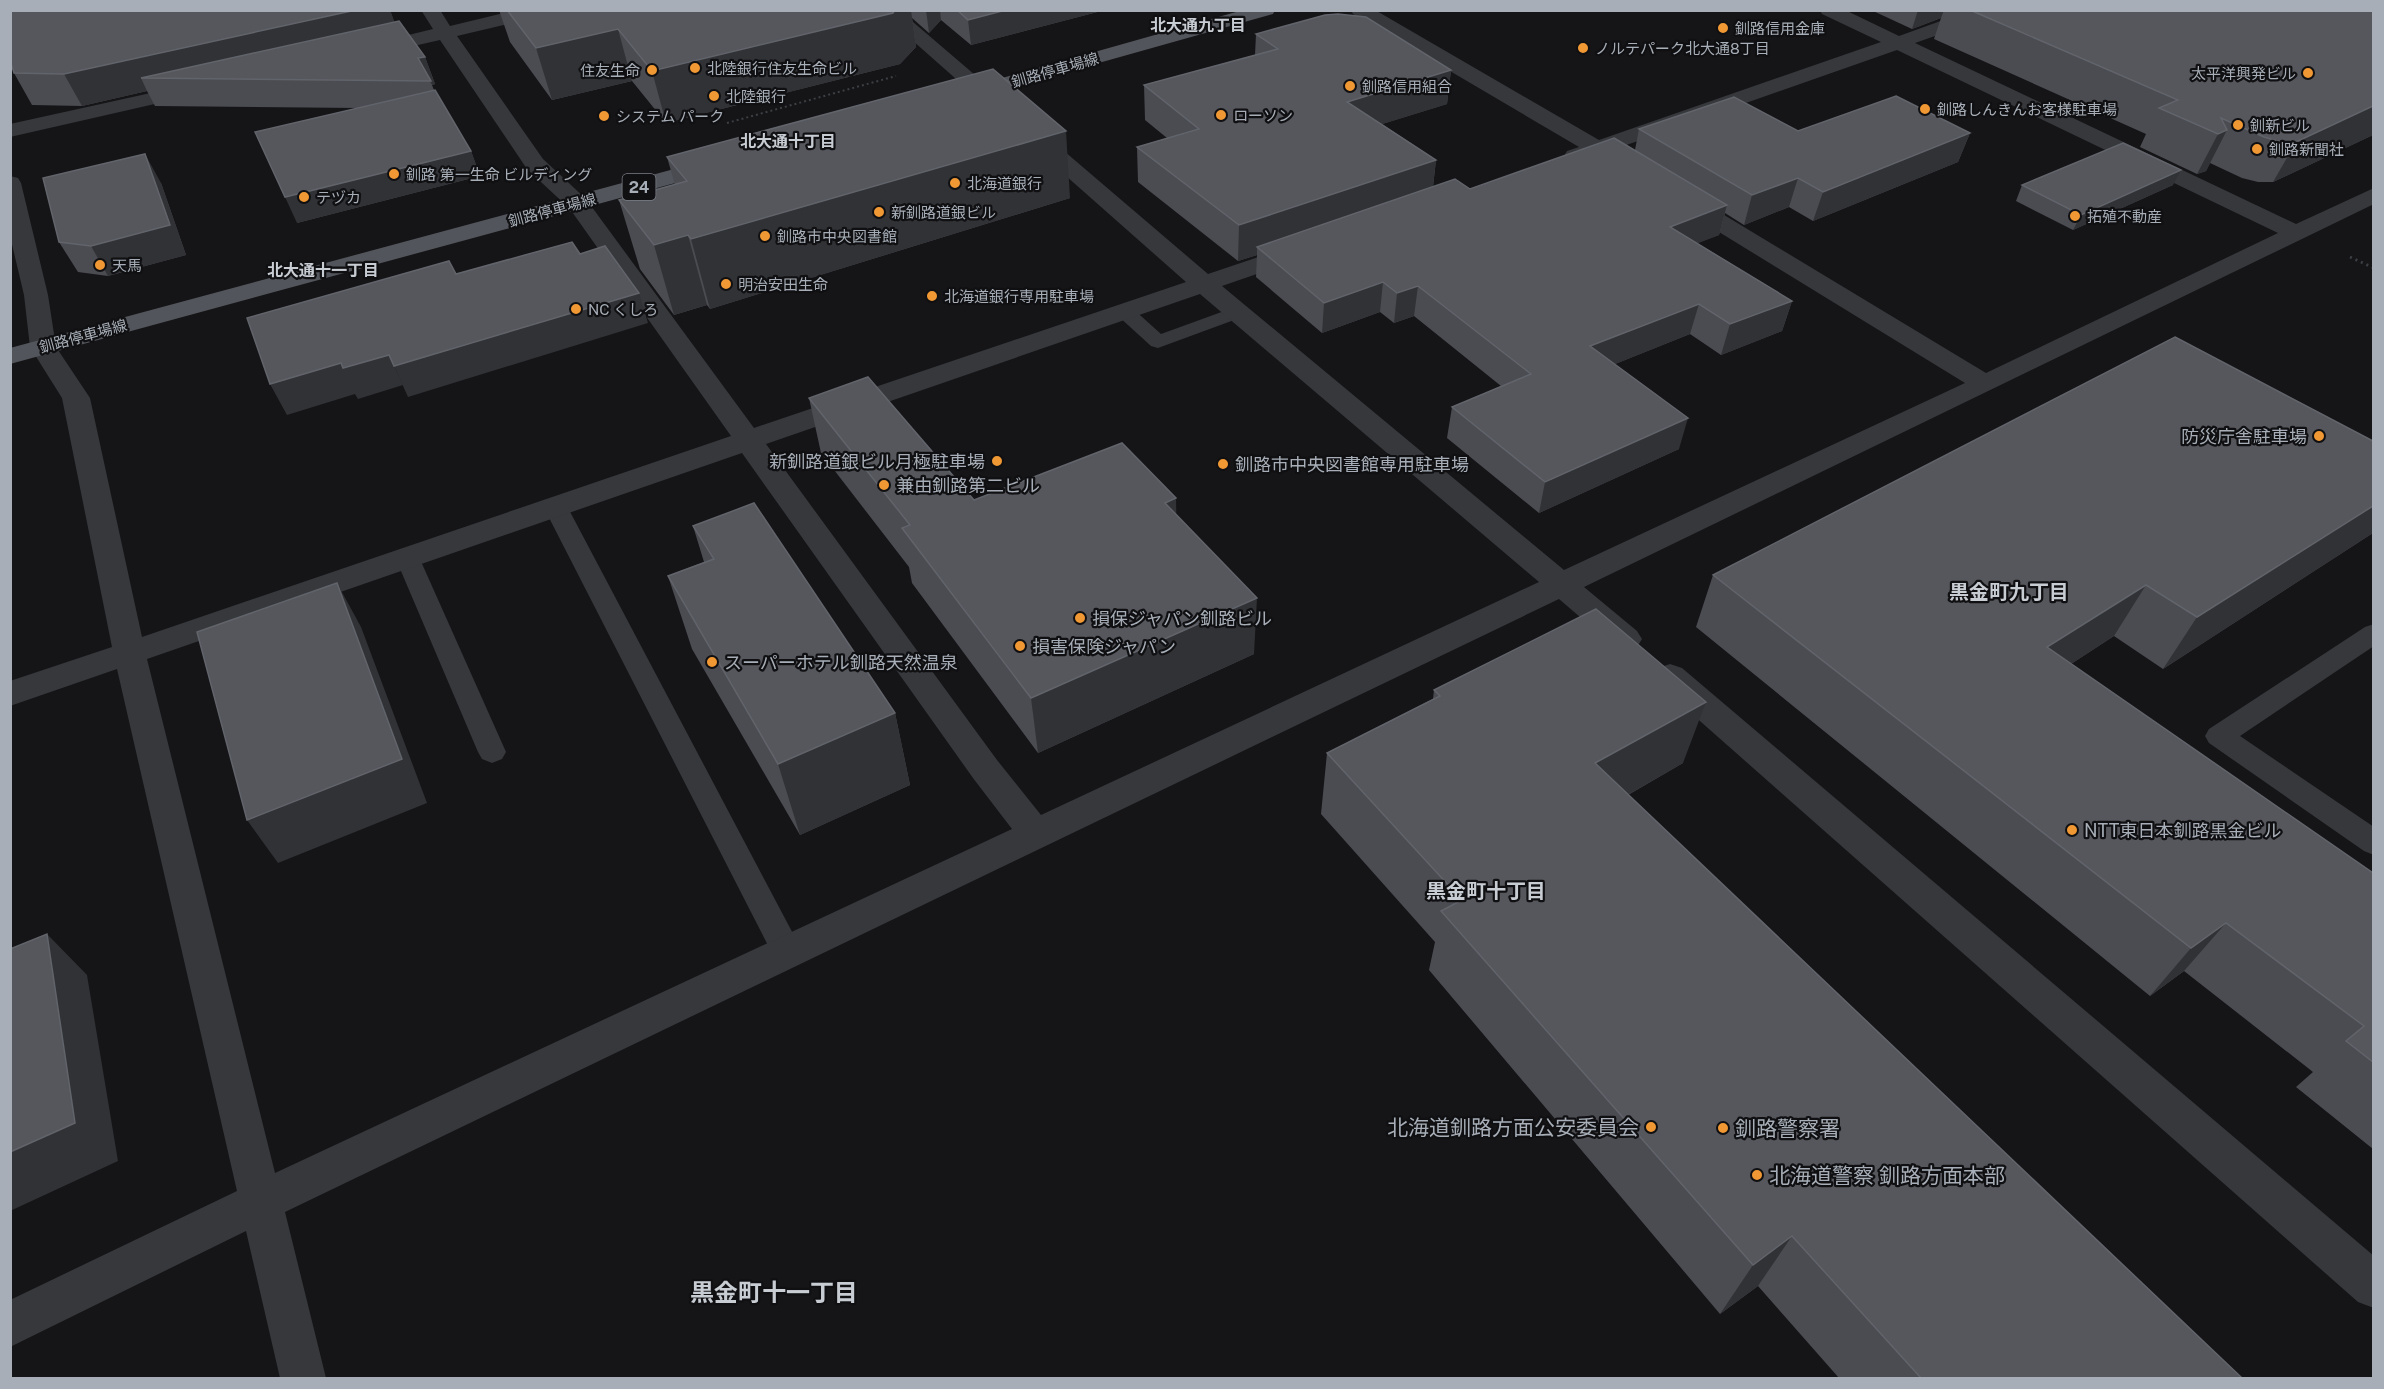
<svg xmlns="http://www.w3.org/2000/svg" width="2384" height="1389" font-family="'Public Sans','Noto Sans JP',sans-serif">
  <rect width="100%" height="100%" fill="#151517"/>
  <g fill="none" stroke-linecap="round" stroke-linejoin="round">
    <path stroke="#3c3f43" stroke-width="2" stroke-dasharray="2 3" stroke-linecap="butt" d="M 727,123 L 896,76"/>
    <path stroke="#3c3f43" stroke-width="3" stroke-dasharray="2 4" stroke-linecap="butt" d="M 2350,257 L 2374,268"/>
    <g fill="#36383c" fill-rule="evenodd">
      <path d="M 1124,305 L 1131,307 L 1161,334 L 1238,306 L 1245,308 L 1248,312 L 1245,316 L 1158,348 L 1151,346 L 1117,315 L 1114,311 L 1117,307 Z"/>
      <path d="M 555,498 L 563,501 L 567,506 L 798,943 L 803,952 L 798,961 L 787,965 L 776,961 L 543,506 L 547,501 Z"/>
      <path d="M 407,549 L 416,551 L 419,557 L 506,752 L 502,759 L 492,763 L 482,759 L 478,752 L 395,557 L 398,551 Z"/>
      <path d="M 2374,624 L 2374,646 L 2240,736 L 2374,827 L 2374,855 L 2364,851 L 2209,743 L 2205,736 L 2209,729 L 2365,627 Z"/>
    </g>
    <g fill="#36383c" fill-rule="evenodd">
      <path d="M 421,10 L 440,10 L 450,26 L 516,10 L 552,10 L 550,14 L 457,36 L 543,159 L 586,199 L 754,428 L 1186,282 L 878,10 L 899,10 L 1208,274 L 1291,246 L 1300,244 L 1309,246 L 1312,251 L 1309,256 L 1222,286 L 1564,570 L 1965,383 L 1675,205 L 1671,200 L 1675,195 L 1683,193 L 1691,195 L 1986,373 L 2278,233 L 1897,50 L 1615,149 L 1621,156 L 1618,161 C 1606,164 1601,156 1593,157 C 1583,158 1578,163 1567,161 L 1564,156 L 1567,151 L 1579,147 L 1353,14 L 1351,10 L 1375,10 L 1599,140 L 1881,42 L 1822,14 L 1820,10 L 1845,10 L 1899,36 L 1971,10 L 2000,10 L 1998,14 L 1915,43 L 2296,224 L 2374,188 L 2374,204 L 1584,587 L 1637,631 L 1642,639 L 1637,647 L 1626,650 L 1615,647 L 1559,599 L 285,1212 L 326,1378 L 280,1378 L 246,1231 L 10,1347 L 10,1300 L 237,1191 L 117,669 L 10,706 L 10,681 L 112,647 L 62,398 L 30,347 L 24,295 L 10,236 L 10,176 L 18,178 L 21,183 L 48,295 L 56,347 L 90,398 L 142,637 L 731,436 L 570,209 L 527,169 L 440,40 L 370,56 L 363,54 L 360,50 L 363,46 L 433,29 ZM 1200,294 L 1539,582 L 1041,815 L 997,760 L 766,444 ZM 742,453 L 973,778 L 1012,829 L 275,1173 L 147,659 Z"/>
      <path d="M 196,83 L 203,85 L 206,89 L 203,93 L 10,137 L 10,124 Z"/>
      <path d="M 1670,664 L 1682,668 L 2374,1256 L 2374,1308 L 2358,1302 L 1658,684 L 1654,676 L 1658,668 Z"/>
    </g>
    <g fill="#52555b" fill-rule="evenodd">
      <path d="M 1243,10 L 1275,10 L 1273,14 L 974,98 L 967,100 L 960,98 L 957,94 L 960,90 Z"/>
      <path d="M 715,158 L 723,160 L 726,165 L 723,170 L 10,364 L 10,348 Z"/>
    </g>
  </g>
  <g fill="#4b4c52">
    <path d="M 390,10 L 394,22 L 425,57 L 435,84 L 432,85 L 434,90 L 471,151 L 480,176 L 297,223 L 358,108 L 155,106 L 147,91 L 82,106 L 32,105 L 14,73 Z"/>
    <path d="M 499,10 L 1105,10 L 971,45 L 941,20 L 929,33 L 912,18 L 916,47 L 900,64 L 666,123 L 632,81 L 552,100 L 510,42 Z"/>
    <path d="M 1871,10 L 2373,10 L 2373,135 L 2273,182 L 2258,182 L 2242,178 L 2210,163 L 2206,171 L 2197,174 L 2140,147 L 2146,134 L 1934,39 L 1941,18 L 1912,29 Z"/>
    <path d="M 1256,34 L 1451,70 L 1447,104 L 1382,124 L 1436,160 L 1433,187 L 1470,189 L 1635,150 L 1639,129 L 1970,133 L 1958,162 L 1813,221 L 1789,207 L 1744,225 L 1725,213 L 1719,235 L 1697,243 L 1792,301 L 1782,331 L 1721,355 L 1690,334 L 1615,364 L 1679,449 L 1539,513 L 1447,438 L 1452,407 L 1501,386 L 1414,316 L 1394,323 L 1380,312 L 1322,333 L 1256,277 L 1257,255 L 1238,261 L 1138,182 L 1137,147 L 1167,138 L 1145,120 L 1144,85 L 1255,55 Z"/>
    <path d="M 667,157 L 1070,198 L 710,309 L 707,305 L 674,315 L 640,269 L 619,200 L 675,185 Z"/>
    <path d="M 161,183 L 186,255 L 108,276 L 78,272 L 59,242 Z"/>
    <path d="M 2022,185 L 2173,185 L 2073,230 L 2016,201 Z"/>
    <path d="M 809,398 L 974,500 L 1176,514 L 1254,654 L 1038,753 L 912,583 L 909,567 L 821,453 Z"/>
    <path d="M 2373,441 L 2373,533 L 2163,669 L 2114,636 L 2071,664 L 2373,873 L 2373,1149 L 2296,1087 L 2313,1072 L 2184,971 L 2150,996 L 1696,627 L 1713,575 Z"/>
    <path d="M 693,526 L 895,713 L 910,785 L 800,835 L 692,649 L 668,576 L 704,562 Z"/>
    <path d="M 1434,690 L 1683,763 L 1628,795 L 2242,1378 L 1839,1378 L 1758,1286 L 1720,1314 L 1429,970 L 1435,942 L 1321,814 L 1327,753 L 1433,699 Z"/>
  </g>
  <g fill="#313236">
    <path d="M 356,10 L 390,10 L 399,34 L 141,78 L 147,91 L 82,106 L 64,74 Z"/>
    <path d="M 895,10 L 911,10 L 916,47 L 900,64 L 666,123 L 652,71 Z"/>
    <path d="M 926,10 L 940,10 L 941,20 L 929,33 Z"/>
    <path d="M 1006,10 L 1105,10 L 971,45 L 968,20 Z"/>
    <path d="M 1918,10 L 1944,10 L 1941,18 L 1912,29 Z"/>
    <path d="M 618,29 L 632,81 L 552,100 L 536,48 Z"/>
    <path d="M 425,57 L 435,84 L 432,85 L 418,58 Z"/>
    <path d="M 1451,70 L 1447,104 L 1344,136 L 1347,102 Z"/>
    <path d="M 2373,106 L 2373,135 L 2273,182 L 2296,142 Z"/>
    <path d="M 2227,130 L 2206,171 L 2197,174 L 2218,134 Z"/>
    <path d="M 1066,131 L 1070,198 L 710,309 L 691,239 Z"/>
    <path d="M 1970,133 L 1958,162 L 1813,221 L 1823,192 Z"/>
    <path d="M 471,151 L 480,176 L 297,223 L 285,197 Z"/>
    <path d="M 145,154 L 161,183 L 186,255 L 108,276 L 91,246 Z"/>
    <path d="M 1436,160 L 1432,195 L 1257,247 L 1257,255 L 1238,261 L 1239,225 Z"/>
    <path d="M 2181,170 L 2173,185 L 2073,230 L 2081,215 Z"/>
    <path d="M 1798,178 L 1789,207 L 1744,225 L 1752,195 Z"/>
    <path d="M 1727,205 L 1719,235 L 1663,257 L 1670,227 Z"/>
    <path d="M 688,235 L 707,305 L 674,315 L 654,245 Z"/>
    <path d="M 1383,282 L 1380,312 L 1322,333 L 1324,303 Z"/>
    <path d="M 1418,286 L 1414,316 L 1394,323 L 1397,293 Z"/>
    <path d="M 639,293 L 648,323 L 408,397 L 394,366 Z"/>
    <path d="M 1792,301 L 1782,331 L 1721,355 L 1730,324 Z"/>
    <path d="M 1699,304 L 1690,334 L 1583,377 L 1590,346 Z"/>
    <path d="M 389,355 L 403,385 L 358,399 L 355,394 L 287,415 L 270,384 L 341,363 Z"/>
    <path d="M 1688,418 L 1679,449 L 1539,513 L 1545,482 Z"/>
    <path d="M 1176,498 L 1177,554 L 1165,503 Z"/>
    <path d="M 2373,506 L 2373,533 L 2163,669 L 2197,617 Z"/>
    <path d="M 337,583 L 361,627 L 427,803 L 278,863 L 247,820 Z"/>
    <path d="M 2146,585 L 2114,636 L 2017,699 L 2047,647 Z"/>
    <path d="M 1257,598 L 1254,654 L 1038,753 L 1031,698 Z"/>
    <path d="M 1706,702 L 1683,763 L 1577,824 L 1595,763 Z"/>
    <path d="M 895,713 L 910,785 L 800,835 L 778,764 Z"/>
    <path d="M 2226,923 L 2184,971 L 2150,996 L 2191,948 Z"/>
    <path d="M 47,934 L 87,975 L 118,1161 L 10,1211 L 10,1152 Z"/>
    <path d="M 1792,1236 L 1758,1286 L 1720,1314 L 1753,1265 Z"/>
  </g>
  <g fill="#55575d" stroke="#62646b" stroke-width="1.5">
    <path d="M 10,10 L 356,10 L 64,74 L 14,73 L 10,60 Z"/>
    <path d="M 507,10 L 895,10 L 893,13 L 652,71 L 618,29 L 536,48 Z"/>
    <path d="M 957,10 L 1006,10 L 968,20 Z"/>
    <path d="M 1970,10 L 2370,10 L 2373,12 L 2373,106 L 2296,142 L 2281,142 L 2264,137 L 2221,118 L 2227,130 L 2218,134 L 2159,108 L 2178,100 Z"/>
    <path d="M 1338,14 L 1366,17 L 1451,70 L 1347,102 L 1436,160 L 1239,225 L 1137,147 L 1199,129 L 1144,85 L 1278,49 L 1256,34 L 1325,15 Z"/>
    <path d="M 399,21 L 425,57 L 418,58 L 431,81 L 141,78 Z"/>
    <path d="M 993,69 L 1066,131 L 691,239 L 688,235 L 654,245 L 619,200 L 687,181 L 667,157 Z"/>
    <path d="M 435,90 L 471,151 L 285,197 L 255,132 Z"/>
    <path d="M 1896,96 L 1970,133 L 1823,192 L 1798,178 L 1752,195 L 1639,129 L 1734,97 L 1798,131 Z"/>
    <path d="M 1614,138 L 1727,205 L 1670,227 L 1792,301 L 1730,324 L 1699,304 L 1590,346 L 1688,418 L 1545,482 L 1452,407 L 1531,374 L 1418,286 L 1397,293 L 1383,282 L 1324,303 L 1257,247 L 1455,179 L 1470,189 Z"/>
    <path d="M 2123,143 L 2181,170 L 2081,215 L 2022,185 Z"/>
    <path d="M 145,154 L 170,225 L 91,246 L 59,242 L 43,178 Z"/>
    <path d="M 572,242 L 580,254 L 605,246 L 639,293 L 394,366 L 389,355 L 343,368 L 341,363 L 270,384 L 247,318 L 449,261 L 456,274 Z"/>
    <path d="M 2175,337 L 2373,441 L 2373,506 L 2197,617 L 2146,585 L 2047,647 L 2373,873 L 2373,1062 L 2346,1041 L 2364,1026 L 2226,923 L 2191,948 L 1713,575 Z"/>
    <path d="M 868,377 L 974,500 L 1122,443 L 1176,498 L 1165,503 L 1257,598 L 1031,698 L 902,528 L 910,525 L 809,398 Z"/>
    <path d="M 754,503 L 895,713 L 778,764 L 668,576 L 714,559 L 693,526 Z"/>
    <path d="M 337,583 L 402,759 L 247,820 L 197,632 Z"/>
    <path d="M 1596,609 L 1706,702 L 1595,763 L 2242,1378 L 1921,1378 L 1792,1236 L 1753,1265 L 1441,911 L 1462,900 L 1327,753 L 1440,696 L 1434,690 Z"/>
    <path d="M 47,934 L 75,1123 L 10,1152 L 10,949 Z"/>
  </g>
  <g fill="#f09834" stroke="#101012" stroke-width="2">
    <circle cx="1723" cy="28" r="6"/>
    <circle cx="1583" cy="48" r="6"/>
    <circle cx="695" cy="68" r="6"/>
    <circle cx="652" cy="70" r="6"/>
    <circle cx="2308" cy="73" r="6"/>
    <circle cx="1350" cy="86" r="6"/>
    <circle cx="714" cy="96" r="6"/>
    <circle cx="1925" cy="109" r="6"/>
    <circle cx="1221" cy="115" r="6"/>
    <circle cx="604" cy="116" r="6"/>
    <circle cx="2238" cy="125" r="6"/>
    <circle cx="2257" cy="149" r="6"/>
    <circle cx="394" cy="174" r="6"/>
    <circle cx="955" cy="183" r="6"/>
    <circle cx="304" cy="197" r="6"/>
    <circle cx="879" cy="212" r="6"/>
    <circle cx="2075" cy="216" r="6"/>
    <circle cx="765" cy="236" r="6"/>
    <circle cx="100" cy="265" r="6"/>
    <circle cx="726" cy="284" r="6"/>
    <circle cx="932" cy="296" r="6"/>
    <circle cx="576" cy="309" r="6"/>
    <circle cx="2319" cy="436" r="6"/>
    <circle cx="997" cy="461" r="6"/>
    <circle cx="1223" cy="464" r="6"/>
    <circle cx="884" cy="485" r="6"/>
    <circle cx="1080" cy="618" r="6"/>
    <circle cx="1020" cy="646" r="6"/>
    <circle cx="712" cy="662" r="6"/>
    <circle cx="2072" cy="830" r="6"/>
    <circle cx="1651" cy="1127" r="6"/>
    <circle cx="1723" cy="1128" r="6"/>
    <circle cx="1757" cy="1175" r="6"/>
  </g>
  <g text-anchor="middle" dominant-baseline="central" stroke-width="4.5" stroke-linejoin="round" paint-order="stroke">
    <g font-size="15" fill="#a7aeb7" stroke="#101012" text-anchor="start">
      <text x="1735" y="28">釧路信用金庫</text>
      <text x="1595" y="48">ノルテパーク北大通8丁目</text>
      <text x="707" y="68">北陸銀行住友生命ビル</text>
      <text x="640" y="70" text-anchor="end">住友生命</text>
      <text x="2296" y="73" text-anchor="end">太平洋興発ビル</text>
      <text x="1362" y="86">釧路信用組合</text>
      <text x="726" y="96">北陸銀行</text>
      <text x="1937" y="109">釧路しんきんお客様駐車場</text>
      <text x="1233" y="115">ローソン</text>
      <text x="616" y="116">システム パーク</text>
      <text x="2250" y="125">釧新ビル</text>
      <text x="2269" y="149">釧路新聞社</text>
      <text x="406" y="174">釧路 第一生命 ビルディング</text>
      <text x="967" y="183">北海道銀行</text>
      <text x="316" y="197">テヅカ</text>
      <text x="891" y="212">新釧路道銀ビル</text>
      <text x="2087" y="216">拓殖不動産</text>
      <text x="777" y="236">釧路市中央図書館</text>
      <text x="112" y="265">天馬</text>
      <text x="738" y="284">明治安田生命</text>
      <text x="944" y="296">北海道銀行専用駐車場</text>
      <text x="588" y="309">NC くしろ</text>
    </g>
    <g font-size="15" fill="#a7aeb7" stroke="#101012">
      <text transform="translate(1055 70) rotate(-16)">釧路停車場線</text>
      <text transform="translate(552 210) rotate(-15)">釧路停車場線</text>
      <text transform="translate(83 336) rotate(-15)">釧路停車場線</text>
    </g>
    <g font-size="16" font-weight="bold" fill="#c8ccd3" stroke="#101012">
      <text x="1198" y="25">北大通九丁目</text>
      <text x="788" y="141">北大通十丁目</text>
      <text x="323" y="270">北大通十一丁目</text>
    </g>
    <rect fill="#101012" stroke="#7a7f86" stroke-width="1.5" x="622.5" y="174" width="33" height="26" rx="4.5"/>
    <g font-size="16" font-weight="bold" fill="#a7aeb7">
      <text x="639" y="187">24</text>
    </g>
    <g font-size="18" fill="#a7aeb7" stroke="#101012" text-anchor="start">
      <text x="2307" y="436" text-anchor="end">防災庁舎駐車場</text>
      <text x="985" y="461" text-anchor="end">新釧路道銀ビル月極駐車場</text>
      <text x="1235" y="464">釧路市中央図書館専用駐車場</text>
      <text x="896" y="485">兼由釧路第二ビル</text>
      <text x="1092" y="618">損保ジャパン釧路ビル</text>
      <text x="1032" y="646">損害保険ジャパン</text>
      <text x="724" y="662">スーパーホテル釧路天然温泉</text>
      <text x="2084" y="830">NTT東日本釧路黒金ビル</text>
    </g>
    <g font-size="20" font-weight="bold" fill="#c8ccd3" stroke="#101012">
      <text x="2009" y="592">黒金町九丁目</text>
      <text x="1486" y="891">黒金町十丁目</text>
    </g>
    <g font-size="21" fill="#a7aeb7" stroke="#101012" text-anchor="start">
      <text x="1639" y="1127" text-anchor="end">北海道釧路方面公安委員会</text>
      <text x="1735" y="1128">釧路警察署</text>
      <text x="1769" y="1175">北海道警察 釧路方面本部</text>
    </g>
    <g font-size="24" font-weight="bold" fill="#c8ccd3" stroke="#101012">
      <text x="774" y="1292">黒金町十一丁目</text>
    </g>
  </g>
  <rect width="2384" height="1389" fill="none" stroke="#a7aeb7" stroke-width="24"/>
</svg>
